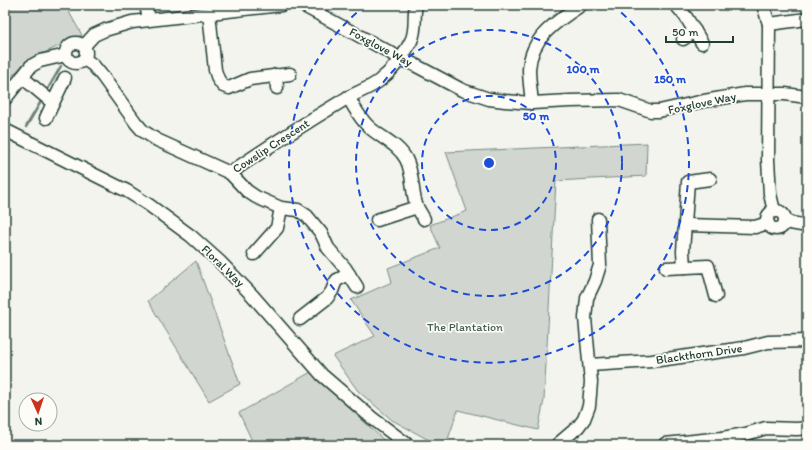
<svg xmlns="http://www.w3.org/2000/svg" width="812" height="450" font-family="Itim,sans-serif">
  <rect width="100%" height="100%" fill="#f4f4ef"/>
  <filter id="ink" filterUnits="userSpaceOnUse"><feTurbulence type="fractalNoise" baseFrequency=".025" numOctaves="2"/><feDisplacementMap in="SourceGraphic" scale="8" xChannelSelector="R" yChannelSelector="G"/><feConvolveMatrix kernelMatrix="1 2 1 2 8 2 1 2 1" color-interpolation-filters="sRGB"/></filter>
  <g filter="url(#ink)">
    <g fill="#d1d6d1" stroke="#788a82">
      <path d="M 5,5 L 65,5 L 82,35 L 25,62 L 5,84 Z"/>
      <path d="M 647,143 L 646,176 L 556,181 L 544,400 L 538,430 L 458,410 L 446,445 L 438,445 L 392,420 L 358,391 L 333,356 L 375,336 L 351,300 L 392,282 L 388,268 L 440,248 L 430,225 L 467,211 L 446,152 Z"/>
      <path d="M 196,261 L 240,384 L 209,401 L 148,301 Z"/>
      <path d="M 311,372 L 389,445 L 254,445 L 239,413 Z"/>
    </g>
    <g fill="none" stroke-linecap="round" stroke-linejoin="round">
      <g stroke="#6e8179" stroke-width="2.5">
        <path d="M 46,92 L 61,66"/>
        <path d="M 26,127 L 43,98"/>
      </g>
      <g stroke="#1f3d34" stroke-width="15">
        <g id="minor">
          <path d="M 146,5 L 149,19"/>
          <path d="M 302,5 L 391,53 L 400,60 L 411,63 L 462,90 L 489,99 L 505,101 L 532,103 L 570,101 L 619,100 L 651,111 L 659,111 L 704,101 L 745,94 L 785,94 L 807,97"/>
          <path d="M 676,5 L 686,17 L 702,43"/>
          <path d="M 763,5 L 769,24 L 768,160 L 770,194 L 774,211"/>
          <path d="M 209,13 L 215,70 L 218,79 L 223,86 L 229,88 L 250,79 L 290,74"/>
          <path d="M 769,24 L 807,19"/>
          <path d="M 683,39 L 695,31"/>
          <circle cx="76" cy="53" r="10"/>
          <path d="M 84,46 L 94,35 L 105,30 L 132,22 L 281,5"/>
          <path d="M 84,59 L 93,65 L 103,77 L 136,123 L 143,131 L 157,140 L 230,173 C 266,148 304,124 342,101 C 354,93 369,89 379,81 C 393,70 404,56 411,41 C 417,30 413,16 416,5"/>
          <path d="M 276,75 L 277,88"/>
          <path d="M 22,77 L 53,103 L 46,118"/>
          <path d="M 348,97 C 354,107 360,119 369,127 C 381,138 398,144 406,159 C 414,174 411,192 417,207 L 377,220"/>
          <path d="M 5,99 L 31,66 L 40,61 L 66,55"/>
          <path d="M 53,103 L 65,78"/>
          <path d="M 532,103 C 531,92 529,80 529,69 C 531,37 557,21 581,5"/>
          <path d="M 5,130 L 127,191 L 149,205 L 191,236 L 219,261 L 252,295 L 322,375 L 372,418 L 408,445"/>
          <path d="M 230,173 L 247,191 L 256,197 L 281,208 L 298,210 L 307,216 L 321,233 L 328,248 L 345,268 L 357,287"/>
          <path d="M 417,207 L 424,219"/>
          <circle cx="776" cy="220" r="9"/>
          <path d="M 785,222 L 807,226"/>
          <path d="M 686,225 L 755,227 L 768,223"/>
          <path d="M 254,254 L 277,228 L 281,208"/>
          <path d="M 684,267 L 683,251 L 688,182 L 710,179"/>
          <path d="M 666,268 L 708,266 L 716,296"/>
          <path d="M 300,319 L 327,298 L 332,291 L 335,283 L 337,280 L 349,274"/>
          <path d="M 590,365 L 652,361 L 695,355 L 744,348 L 768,342 L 807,341"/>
          <path d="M 558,444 L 578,427 L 584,419 L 589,406 L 591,382 L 585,318 L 587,298 L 595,281 L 600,265 L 598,219"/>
          <path d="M 665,444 L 722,438 L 746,434 L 766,428 L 797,429 L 807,428"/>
        </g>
      </g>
      <use href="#minor" stroke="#fdfcf7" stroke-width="12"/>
    </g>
  </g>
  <g fill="none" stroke="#1d4ed8" stroke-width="2" stroke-dasharray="7 5">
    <circle cx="489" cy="163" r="67"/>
    <circle cx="489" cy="163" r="133"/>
    <path d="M612 5A200 200 0 1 1 366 5"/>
  </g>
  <g text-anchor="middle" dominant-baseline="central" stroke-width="3.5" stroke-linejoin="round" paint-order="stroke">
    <g font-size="12" fill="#1f3d34" stroke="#fdfcf7">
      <text transform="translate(381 47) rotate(28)">Foxglove Way</text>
      <text transform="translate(702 103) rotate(-12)">Foxglove Way</text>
      <text transform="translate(271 146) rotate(-33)">Cowslip Crescent</text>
      <text transform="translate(223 266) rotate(44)">Floral Way</text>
      <text transform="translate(699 354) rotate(-8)">Blackthorn Drive</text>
    </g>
    <g font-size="12" fill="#435c53" stroke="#fdfcf7">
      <text x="465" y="327">The Plantation</text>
    </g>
  </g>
  <circle cx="489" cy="163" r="6" fill="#1d4ed8" stroke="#fdfcf7" stroke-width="2"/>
  <g font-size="12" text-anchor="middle" font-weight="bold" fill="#1d4ed8" stroke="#fdfcf7" stroke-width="3.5" stroke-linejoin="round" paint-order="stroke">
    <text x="583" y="73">100 m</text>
    <text x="670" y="83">150 m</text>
    <text x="536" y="120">50 m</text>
  </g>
  <rect width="812" height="450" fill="none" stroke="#fdfcf7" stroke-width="20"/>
  <rect x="10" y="10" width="792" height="430" fill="none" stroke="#1f3d34" stroke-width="1.5" filter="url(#ink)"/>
  <g transform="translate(38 412) rotate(177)"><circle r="19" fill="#fdfcf7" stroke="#a4b0a9"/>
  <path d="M0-3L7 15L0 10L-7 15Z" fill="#c8321e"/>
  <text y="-6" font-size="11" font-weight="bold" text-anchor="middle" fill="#1f3d34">N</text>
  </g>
  <path d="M666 36v6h67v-6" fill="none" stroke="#1f3d34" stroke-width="2"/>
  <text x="672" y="36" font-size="12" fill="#1f3d34" stroke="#fdfcf7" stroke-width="3" paint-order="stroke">50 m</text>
</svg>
